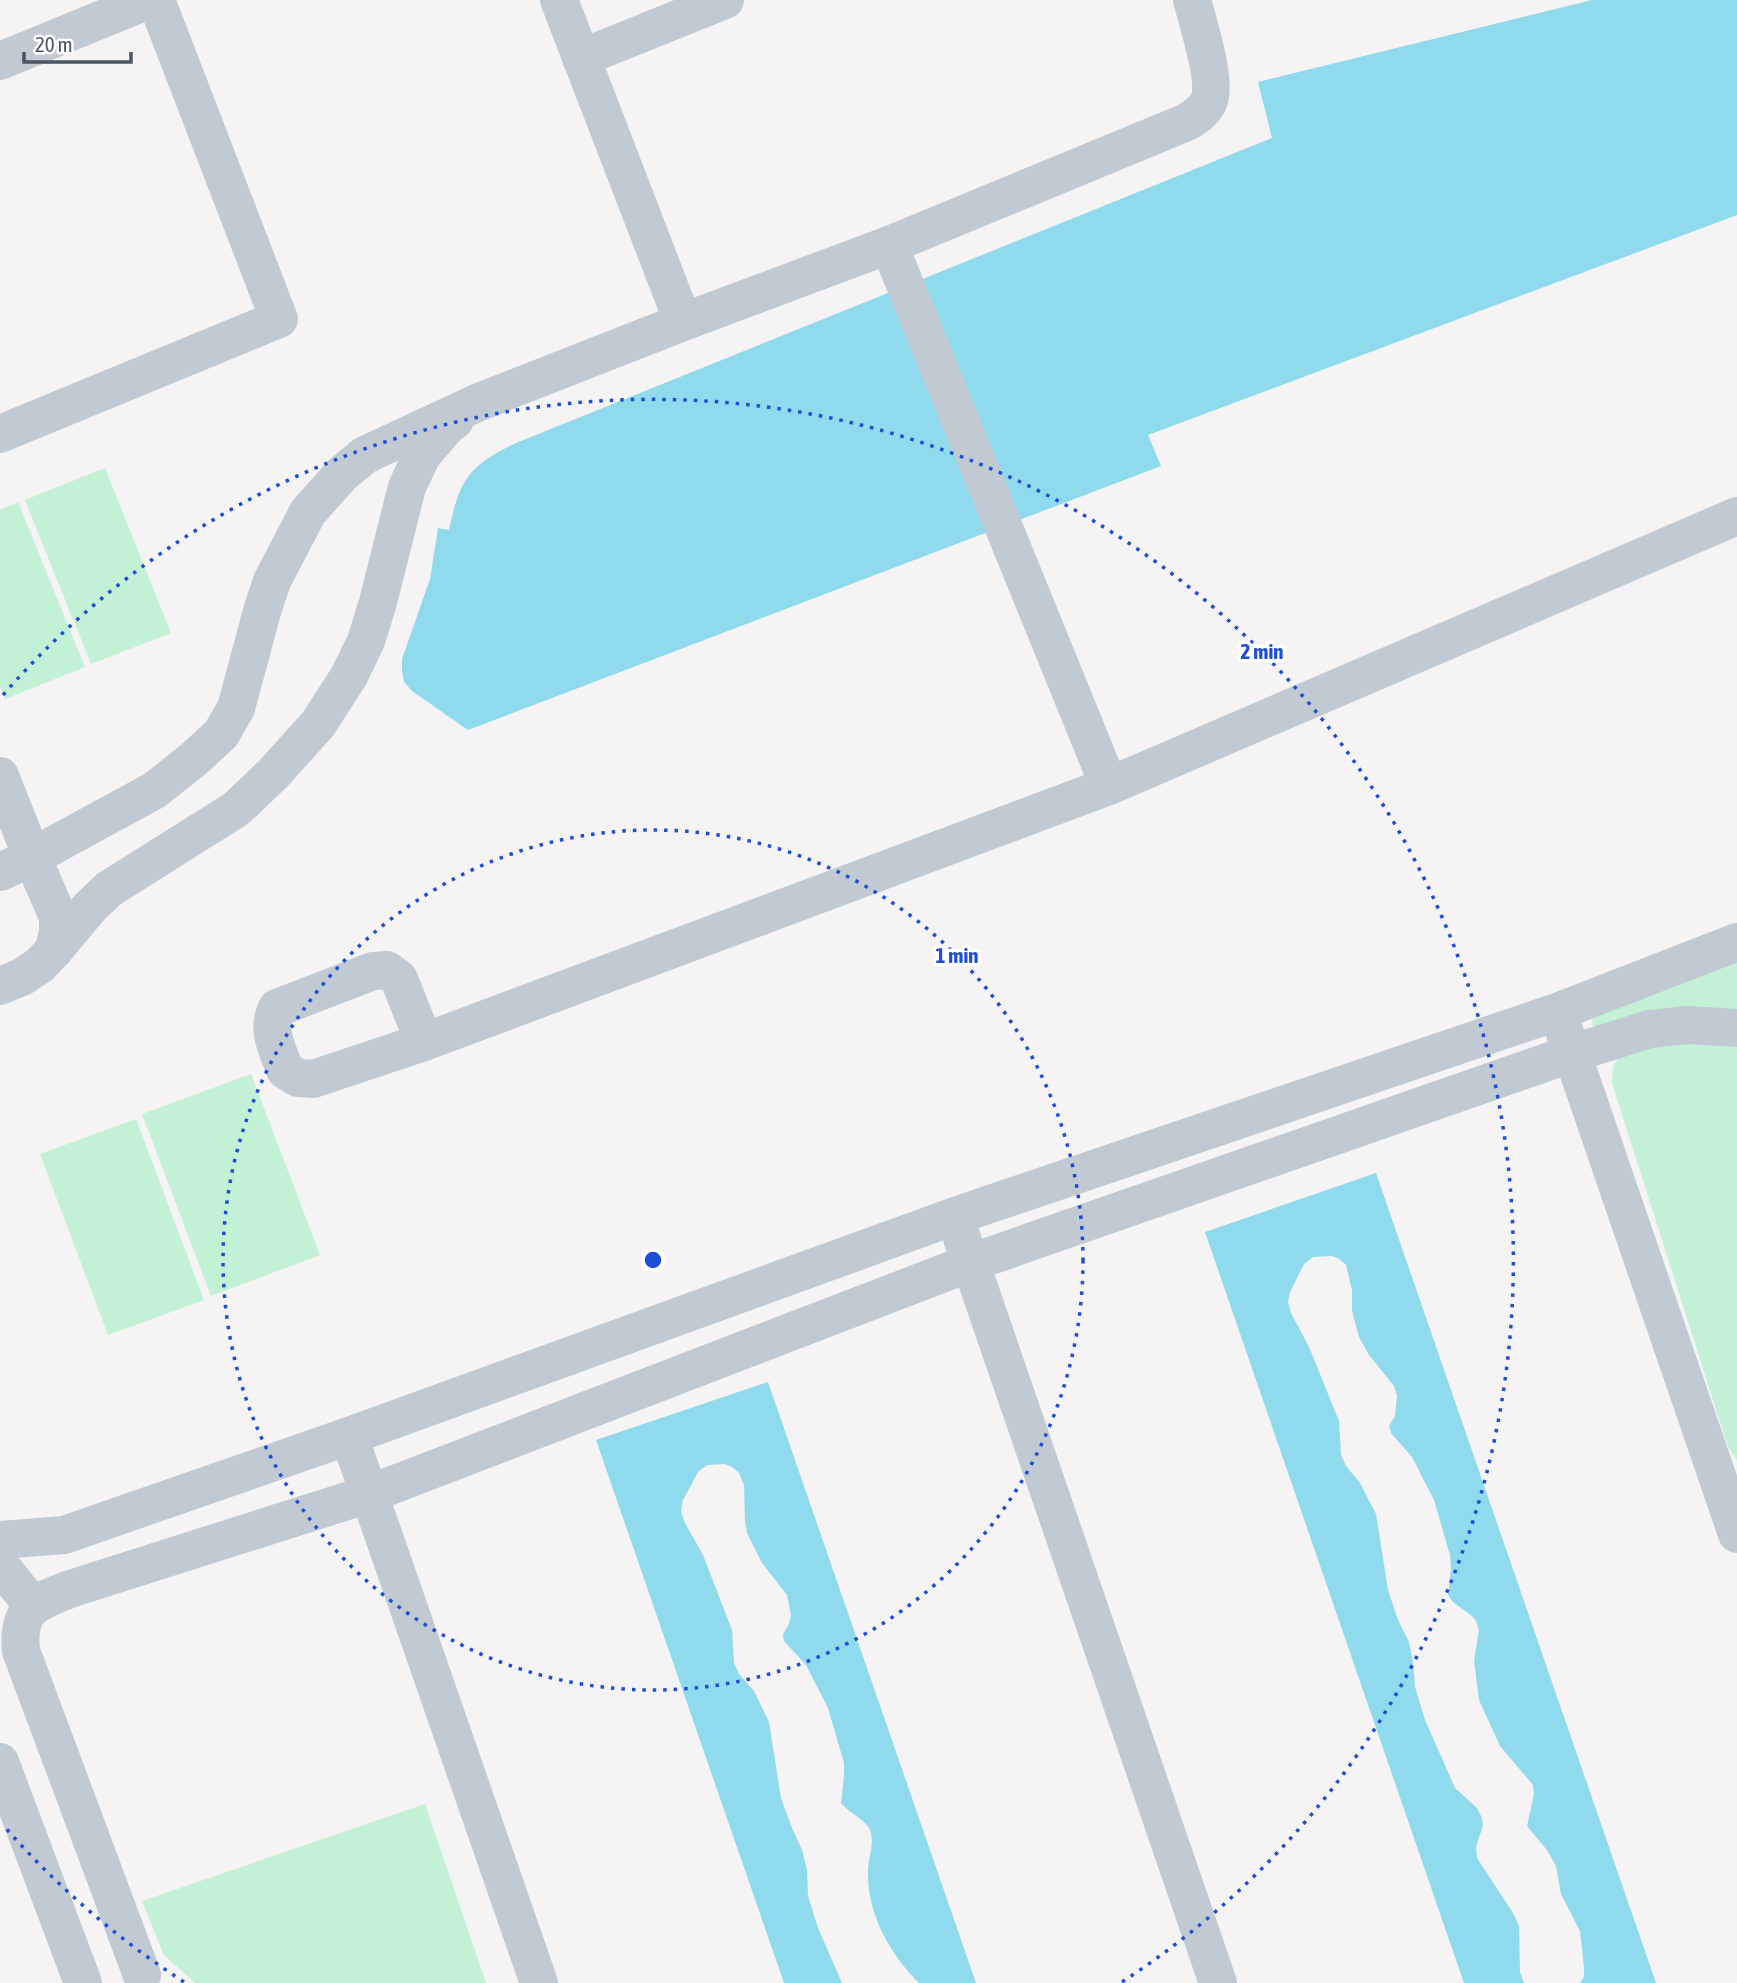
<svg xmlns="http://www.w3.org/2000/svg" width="1737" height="1983" font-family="'Asap Condensed',sans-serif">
  <rect width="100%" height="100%" fill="#f5f3f3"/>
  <g fill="#c3f1d5">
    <path d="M 105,468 L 171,633 L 91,664 L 25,500 Z"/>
    <path d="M 18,502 L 85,667 L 5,699 L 0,686 L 0,510 Z"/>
    <path d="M 1737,958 L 1737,1010 L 1594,1027 L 1591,1023 L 1594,1017 Z"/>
    <path d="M 1662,1043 L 1737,1045 L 1737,1461 L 1727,1444 L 1612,1083 L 1613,1066 L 1619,1058 Z"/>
    <path d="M 251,1074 L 320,1255 L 211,1296 L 142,1114 Z"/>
    <path d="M 136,1119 L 204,1300 L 108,1335 L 40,1154 Z"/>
    <path d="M 425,1804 L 486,1983 L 195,1983 L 164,1955 L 142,1901 Z"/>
  </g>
  <g fill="#90daee">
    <path d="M 1592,0 L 1737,0 L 1737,215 L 1148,435 L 1161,466 L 468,730 L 412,691 L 404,682 L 402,671 L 402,659 L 430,579 L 438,528 L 449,530 C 460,479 468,466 516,443 L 1272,138 L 1258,82 Z"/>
    <path d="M 1376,1173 L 1656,1983 L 1580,1983 L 1584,1977 L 1584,1967 L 1580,1931 L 1561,1894 L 1556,1866 L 1547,1850 L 1527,1826 L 1534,1794 L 1533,1785 L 1500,1746 L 1479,1700 L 1474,1661 L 1479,1630 L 1476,1621 L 1472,1616 L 1453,1602 L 1448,1595 L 1451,1569 L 1450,1555 L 1434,1500 L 1412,1457 L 1391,1433 L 1389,1426 L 1395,1416 L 1397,1396 L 1394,1386 L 1369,1355 L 1359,1337 L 1352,1311 L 1352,1290 L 1346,1265 L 1338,1258 L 1331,1256 L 1313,1257 L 1304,1264 L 1290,1292 L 1288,1302 L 1291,1313 L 1309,1347 L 1339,1421 L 1341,1455 L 1346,1466 L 1360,1483 L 1376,1514 L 1388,1590 L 1398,1620 L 1409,1642 L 1413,1662 L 1415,1687 L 1425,1720 L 1455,1788 L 1477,1808 L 1482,1818 L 1483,1825 L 1476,1847 L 1477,1858 L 1513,1913 L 1519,1926 L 1520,1972 L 1524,1983 L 1464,1983 L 1205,1232 Z"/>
    <path d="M 768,1382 L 976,1983 L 919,1983 C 890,1954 867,1914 868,1871 C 868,1858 876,1841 869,1828 C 863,1818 849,1813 841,1803 L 844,1777 L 844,1763 L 828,1708 L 806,1665 L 784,1641 L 783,1634 L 789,1624 L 791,1615 L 787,1595 L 762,1563 L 747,1533 L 745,1520 L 744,1485 L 739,1473 L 732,1467 L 725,1464 L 707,1465 L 698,1472 L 683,1500 L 681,1511 L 684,1521 L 703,1555 L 732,1630 L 734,1663 L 739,1674 L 754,1691 L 769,1722 L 781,1798 L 792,1828 L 802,1850 L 807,1870 L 808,1896 L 818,1928 L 842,1983 L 784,1983 L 596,1440 Z"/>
  </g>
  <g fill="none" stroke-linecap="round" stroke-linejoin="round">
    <g stroke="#c1cad2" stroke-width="38">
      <path d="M 559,0 L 683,322"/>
      <path d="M 581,58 L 725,0"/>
      <path d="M 0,61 L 149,0"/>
      <path d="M 889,245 L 1109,786"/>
      <path d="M 0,434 L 279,319 L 156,0"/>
      <path d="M 0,776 L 32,857 L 58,917 L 58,932 L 54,950"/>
      <path d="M 0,872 L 32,857 L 155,790 L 195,758 L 221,734 L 236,708 L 263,608 L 272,581 L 308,512 L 342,474 L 365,455 L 479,402 L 683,322 L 889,245 L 1187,122 C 1195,117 1203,112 1208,103 C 1218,84 1198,23 1192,0"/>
      <path d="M 0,986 L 22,977 L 40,965 L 54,950 L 90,907 L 109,889 L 236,809 L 273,774 L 318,724 L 349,676 L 366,641 L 378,602 L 407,487 L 422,455 L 447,426 L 455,420"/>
      <path d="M 1564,1030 L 1737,1534"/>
      <path d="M 424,1042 L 399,979 L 387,970 L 373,971 L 277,1008 C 266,1030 277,1048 285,1070 L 298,1078 L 313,1079 L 424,1042 L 1109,786 L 1737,516"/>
      <path d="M 962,1238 L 1218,1983"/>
      <path d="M 349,1436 L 539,1983"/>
      <path d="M 0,1540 L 64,1535 L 349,1436 L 955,1216 L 1557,1012 L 1737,942"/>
      <path d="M 0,1565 L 33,1606"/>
      <path d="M 0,1762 L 83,1983"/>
      <path d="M 142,1975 L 21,1651 C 17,1608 34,1603 70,1589 L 369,1494 L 970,1263 L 1573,1053 L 1650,1029 L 1688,1025 L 1737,1028"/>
    </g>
  </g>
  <g fill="none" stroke="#1d4ed8" stroke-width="3.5" stroke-dasharray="3.5 7">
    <circle cx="653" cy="1260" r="430"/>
    <path d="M184 1982A861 861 0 0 1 3 1825M3 695A861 861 0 1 1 1122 1982"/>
  </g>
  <circle cx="653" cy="1260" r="10" fill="#1d4ed8" stroke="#fff" stroke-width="3.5"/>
  <g font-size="21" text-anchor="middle" font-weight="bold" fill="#1d4ed8" stroke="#fff" stroke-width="7" stroke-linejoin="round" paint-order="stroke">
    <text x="1262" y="659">2 min</text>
    <text x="957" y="963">1 min</text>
  </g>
  <path d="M24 52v10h107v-10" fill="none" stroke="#4a5661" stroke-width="3.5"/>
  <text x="35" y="52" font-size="21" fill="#4a5661" stroke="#ffffff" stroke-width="5" paint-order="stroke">20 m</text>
</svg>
